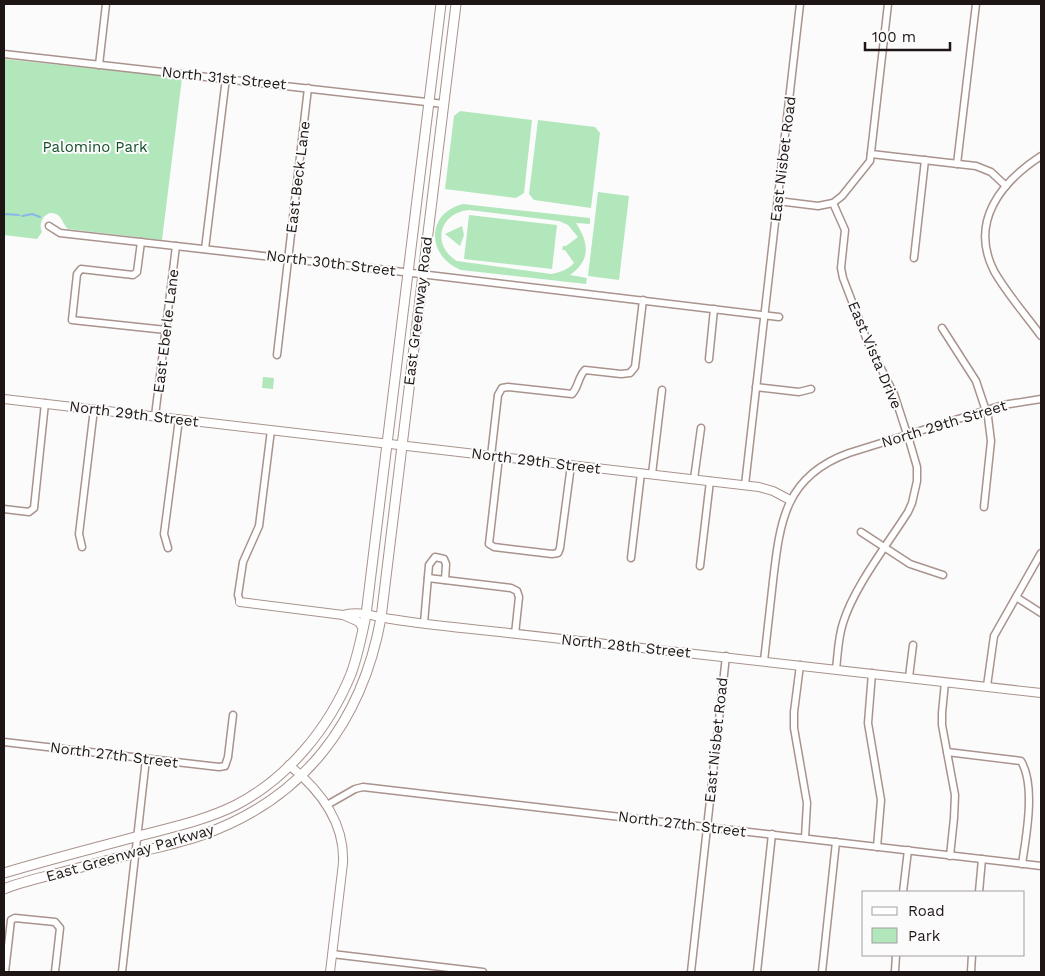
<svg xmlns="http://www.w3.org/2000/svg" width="1045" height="976" font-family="'Work Sans',sans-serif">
  <rect width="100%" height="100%" fill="#fbfbfb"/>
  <g fill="#b1e7bb" fill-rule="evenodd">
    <path d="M 4,59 L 182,78 L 162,240 L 68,229 C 64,226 63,220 59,216 C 48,207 37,221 42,232 L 37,239 L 4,235 Z"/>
    <path d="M 460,111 L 532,120 L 524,193 L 516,198 L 445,189 L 454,116 Z"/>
    <path d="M 538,120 L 595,127 L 600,133 L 591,208 L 534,200 L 529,194 Z"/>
    <path d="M 598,192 L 629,196 L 619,280 L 588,276 Z"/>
    <path d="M 463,204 L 590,218 L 590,224 L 576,223 C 589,243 591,260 570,275 L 587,278 L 586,284 L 461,270 C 426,256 426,213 463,204 ZM 469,210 L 559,221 L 568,225 L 578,237 L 566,246 L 563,246 L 562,250 L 565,250 L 574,263 C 567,270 561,272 551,274 L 457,261 C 431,245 439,213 469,210 Z"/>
    <path d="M 469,215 L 557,225 L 552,269 L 464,259 Z"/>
    <path d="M 462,226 L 464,235 L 460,246 L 445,234 Z"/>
    <path d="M 263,377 L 274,378 L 273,389 L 262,388 Z"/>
  </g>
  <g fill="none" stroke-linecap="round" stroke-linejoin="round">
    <g stroke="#8ab7e6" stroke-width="2">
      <path d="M 4,214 L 19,215"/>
      <path d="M 22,216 L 32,214 L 40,217"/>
    </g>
    <g stroke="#a9938c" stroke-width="9">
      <g id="minor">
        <path d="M 4,54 L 444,104"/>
        <path d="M 99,65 L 106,4"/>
        <path d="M 871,154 L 976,166 L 991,172 L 1006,186"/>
        <path d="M 1041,156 C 1001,182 969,222 994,271 C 1007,294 1026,315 1041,336"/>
        <path d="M 957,164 L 976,4"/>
        <path d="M 778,201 L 818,206 L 833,203 L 842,196 L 870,161 L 888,4"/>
        <path d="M 833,203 L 845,230 L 841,268 L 843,278 L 868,343 L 894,394 L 910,443 L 917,467 L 917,481 L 912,503 L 908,512 C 887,545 854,587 843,623 C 838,638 838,653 836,669"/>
        <path d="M 49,226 L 60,233 L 370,268 L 779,317"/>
        <path d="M 141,242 L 137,272 L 133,275 L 81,269 L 77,274 L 72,320 L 166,330"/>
        <path d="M 205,249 L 226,78"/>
        <path d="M 914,258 L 925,160"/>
        <path d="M 942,328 L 976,381 L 988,417 L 991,441 L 984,507"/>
        <path d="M 277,355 L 308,88"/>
        <path d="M 709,359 L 714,309"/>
        <path d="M 756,387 L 799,392 L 811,389"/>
        <path d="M 155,416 L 176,246"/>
        <path d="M 491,456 L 498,395 L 502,388 L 508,387 L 572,394 C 579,386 578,377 585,370 L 621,374 L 630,373 L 635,367 L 643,300"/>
        <path d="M 499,457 L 489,544 L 494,547 L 552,554 L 558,553 L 560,548 L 571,465"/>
        <path d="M 652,474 L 662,390"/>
        <path d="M 694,479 L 701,428"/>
        <path d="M 745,485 L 800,4"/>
        <path d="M 4,509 L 29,512 L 34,508 L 45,403"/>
        <path d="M 861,532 L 910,564 L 943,575"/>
        <path d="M 82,547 L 79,534 L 94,409"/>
        <path d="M 168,548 L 164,534 L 179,419"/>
        <path d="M 631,558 L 641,473"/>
        <path d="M 700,566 L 710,481"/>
        <path d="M 428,578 L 511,588 L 517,591 L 519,597 L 515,634"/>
        <path d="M 1016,597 L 1041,613"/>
        <path d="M 240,602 L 238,595 L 243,562 L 259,526 L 271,430"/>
        <path d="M 424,623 L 429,565 L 435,557 L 444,559 L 446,564 L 445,580"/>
        <path d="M 764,661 C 767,634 770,608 773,581 C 780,521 785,476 849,453 L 1003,405 L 1041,399"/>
        <path d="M 800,665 L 794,712 L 794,728 L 807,803 L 805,838"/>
        <path d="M 872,673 L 868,723 L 881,800 L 877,847"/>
        <path d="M 909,677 L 913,645"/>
        <path d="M 945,682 L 942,713 L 942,725 L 955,795 L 954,818 L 950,856"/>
        <path d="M 987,686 L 994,636 L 1041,553"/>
        <path d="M 4,742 L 219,767 L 225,766 L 228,757 L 233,715"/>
        <path d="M 947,752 L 1021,761 C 1036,786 1026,837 1022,864"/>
        <path d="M 327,805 L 355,789 L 363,787 L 1041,866"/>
        <path d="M 903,892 L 908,850"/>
        <path d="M 979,892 L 982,859"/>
        <path d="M 332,954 L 483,972"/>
        <path d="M 5,972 L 11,920 L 15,918 L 55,922 L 60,928 L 55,972"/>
        <path d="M 122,972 L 146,759"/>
        <path d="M 691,972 L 726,656"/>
        <path d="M 757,972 L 772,834"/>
        <path d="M 822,972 L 836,842"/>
        <path d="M 895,972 L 896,955"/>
        <path d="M 971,972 L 972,955"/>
      </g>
    </g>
    <g stroke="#a9938c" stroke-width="10">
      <g id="tertiary">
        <path d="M 4,399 L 759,487 L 773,491 L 790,500"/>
        <path d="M 240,602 L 343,615 L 359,622 L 363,629"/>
        <path d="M 343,615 C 358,610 376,617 391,619 C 427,625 464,628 500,632 C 680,654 861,671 1041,693"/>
        <path d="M 289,765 C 320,790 345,822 343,863 L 330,972"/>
      </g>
    </g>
    <g stroke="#a9938c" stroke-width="11">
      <g id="secondary">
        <path d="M 4,873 C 47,860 91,849 135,837 C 169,828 204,821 236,805 C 288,778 329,728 351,674 C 358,655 362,635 366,615 L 441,4"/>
        <path d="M 4,889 C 21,882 40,878 59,873 C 89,865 120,857 151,849 C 168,845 185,841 202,835 C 304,799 362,722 381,618 L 456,4"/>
      </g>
    </g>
    <use href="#minor" stroke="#fff" stroke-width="6"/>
    <use href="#tertiary" stroke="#fff" stroke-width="8"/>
    <use href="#secondary" stroke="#fff" stroke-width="9"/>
  </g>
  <g text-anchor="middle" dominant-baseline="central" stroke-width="4" stroke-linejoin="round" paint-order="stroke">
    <g font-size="15" fill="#1e1614" stroke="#fbfbfb">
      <text transform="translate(224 78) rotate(6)">North 31st Street</text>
      <text transform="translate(783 159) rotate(-83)">East Nisbet Road</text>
      <text transform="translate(298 177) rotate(-83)">East Beck Lane</text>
      <text transform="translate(331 263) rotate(7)">North 30th Street</text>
      <text transform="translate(418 311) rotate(-83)">East Greenway Road</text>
      <text transform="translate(166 331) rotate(-83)">East Eberle Lane</text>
      <text transform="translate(875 355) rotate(67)">East Vista Drive</text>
      <text transform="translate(134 414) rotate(7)">North 29th Street</text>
      <text transform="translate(944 424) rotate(-17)">North 29th Street</text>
      <text transform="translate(536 461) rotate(7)">North 29th Street</text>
      <text transform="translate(626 646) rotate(6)">North 28th Street</text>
      <text transform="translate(716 740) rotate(-84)">East Nisbet Road</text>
      <text transform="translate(114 755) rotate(7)">North 27th Street</text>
      <text transform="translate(682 824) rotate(7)">North 27th Street</text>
      <text transform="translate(130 853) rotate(-16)">East Greenway Parkway</text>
    </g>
    <g font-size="15" fill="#144f27" stroke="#fbfbfb">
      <text x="95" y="147">Palomino Park</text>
    </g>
  </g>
  <rect width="1045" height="976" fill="none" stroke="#1e1614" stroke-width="10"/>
  <rect x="862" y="891" width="162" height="65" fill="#fbfbfb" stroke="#a39f9f"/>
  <rect x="872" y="907" width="25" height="8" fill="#ffffff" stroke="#a39f9f"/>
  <text x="908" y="916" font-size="15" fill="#1e1614">Road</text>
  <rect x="872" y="928" width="25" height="15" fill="#b1e7bb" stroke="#a39f9f"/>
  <text x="908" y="941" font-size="15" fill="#1e1614">Park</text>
  <path d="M865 42v8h85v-8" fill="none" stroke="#1e1614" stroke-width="2.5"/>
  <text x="872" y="42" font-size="15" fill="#1e1614" stroke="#fbfbfb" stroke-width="4" paint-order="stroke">100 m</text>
</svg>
